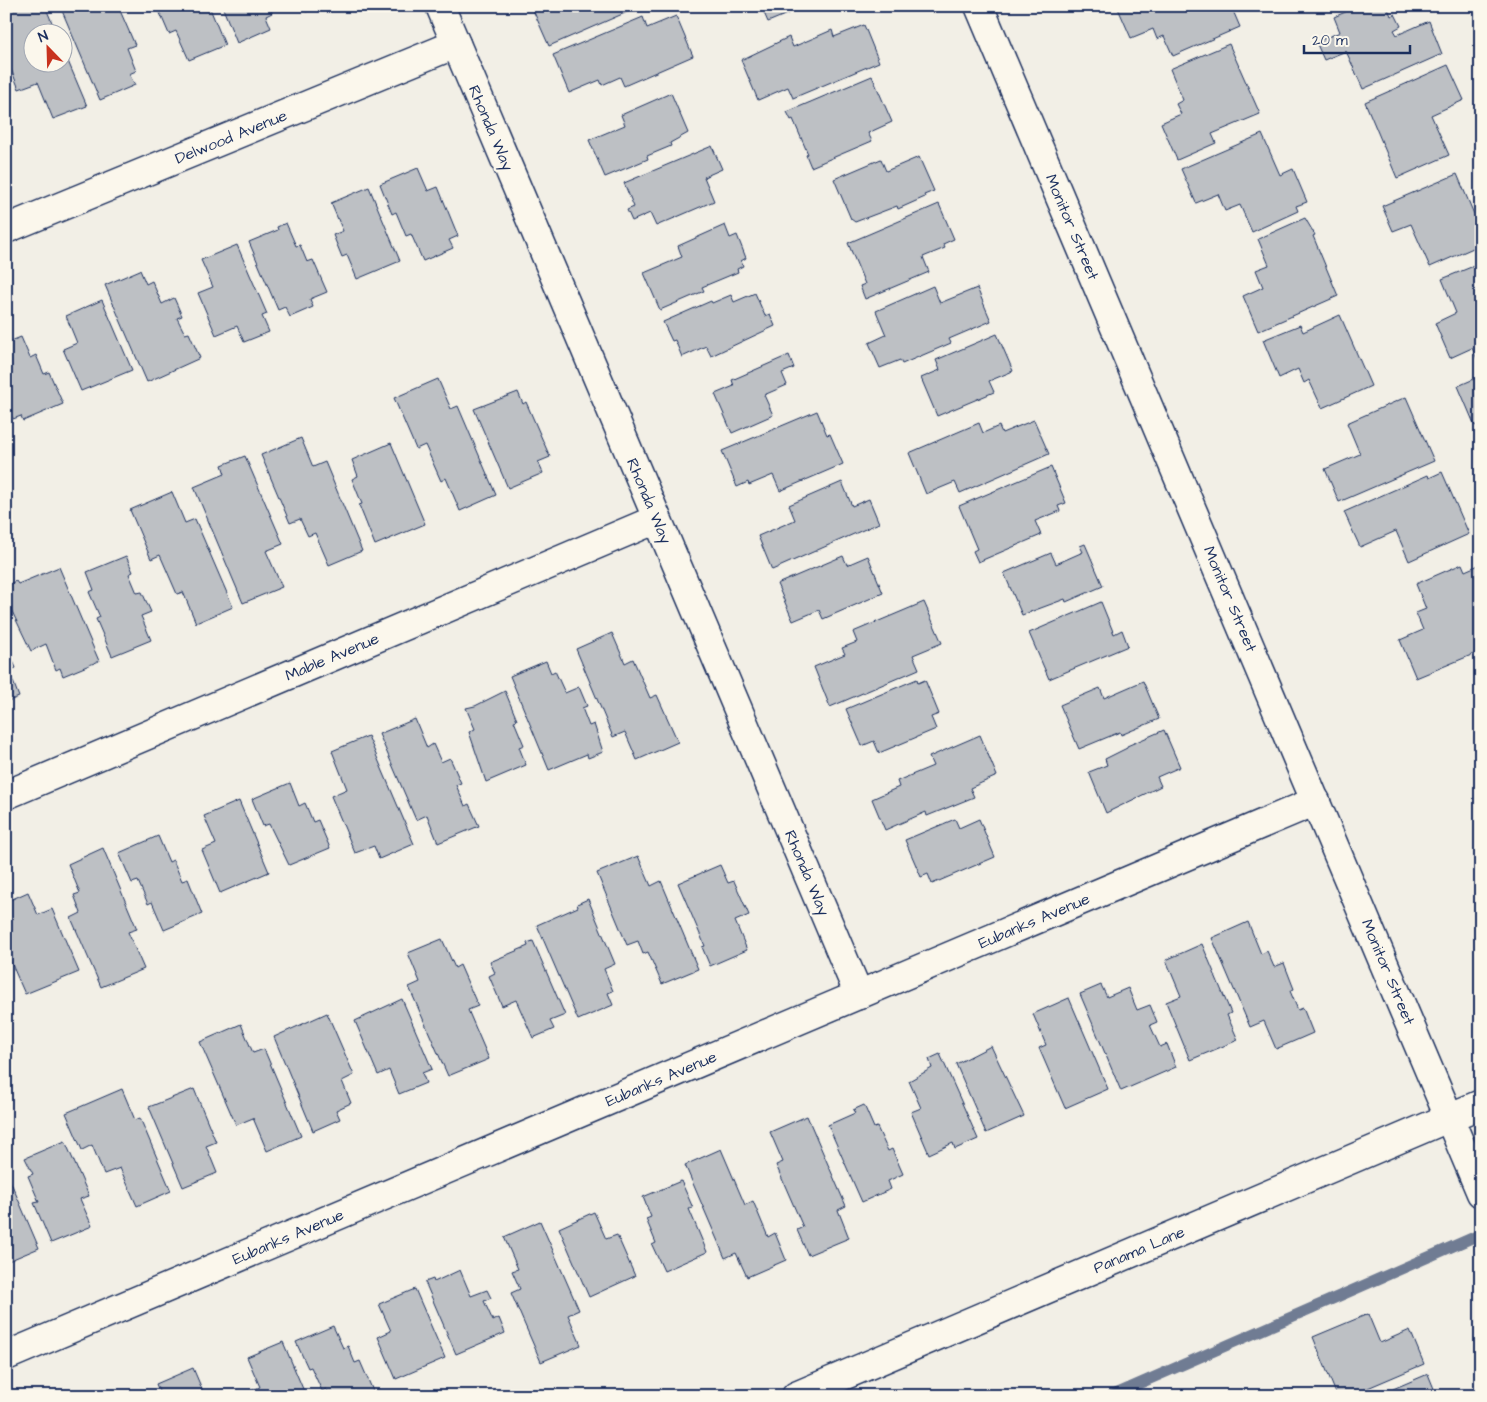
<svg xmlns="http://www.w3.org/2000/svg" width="1487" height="1402" font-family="'Architects Daughter',sans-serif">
  <rect width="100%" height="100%" fill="#f2efe6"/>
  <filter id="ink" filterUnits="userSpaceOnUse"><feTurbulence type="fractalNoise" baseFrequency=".02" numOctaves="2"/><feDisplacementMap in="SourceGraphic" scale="10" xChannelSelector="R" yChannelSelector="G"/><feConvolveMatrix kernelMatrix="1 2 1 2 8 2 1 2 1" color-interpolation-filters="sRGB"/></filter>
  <g filter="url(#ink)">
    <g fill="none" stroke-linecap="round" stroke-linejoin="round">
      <path stroke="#707b93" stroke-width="11" d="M 1111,1396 L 1481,1234"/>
    </g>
    <g fill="#bdc0c4" stroke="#1b2f5e">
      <path d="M 45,6 L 56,32 L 32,32 L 32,62 L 62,62 L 62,47 L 87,106 L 53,119 L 38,82 L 19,89 L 6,57 L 6,22 L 12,19 L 7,7 Z"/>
      <path d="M 60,6 L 118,6 L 135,45 L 127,48 L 136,71 L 129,74 L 135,85 L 100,100 Z"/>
      <path d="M 157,6 L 209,6 L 225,45 L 189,60 L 176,31 L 169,34 Z"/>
      <path d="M 222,6 L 270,6 L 272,13 L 266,16 L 271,28 L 237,43 Z"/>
      <path d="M 303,6 L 320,6 L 306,12 Z"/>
      <path d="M 541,6 L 641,6 L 549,46 L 533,10 Z"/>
      <path d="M 761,6 L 806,6 L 768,22 Z"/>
      <path d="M 1117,6 L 1231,6 L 1240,27 L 1173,56 L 1164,36 L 1157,39 L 1153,29 L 1131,38 Z"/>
      <path d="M 1359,6 L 1387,6 L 1391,16 L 1395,14 L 1401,26 L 1394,30 L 1397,35 L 1429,21 L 1442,54 L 1363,89 L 1346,51 L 1324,60 L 1316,42 L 1340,32 L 1334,17 Z"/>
      <path d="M 676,16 L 693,56 L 624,86 L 620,77 L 602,85 L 600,80 L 569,93 L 553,55 L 643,17 L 647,28 Z"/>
      <path d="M 864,25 L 879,62 L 793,98 L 788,87 L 758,100 L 741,60 L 789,37 L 793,47 L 832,30 L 834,37 Z"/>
      <path d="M 1229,44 L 1260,114 L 1212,134 L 1216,143 L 1177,160 L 1161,123 L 1181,114 L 1176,104 L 1183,100 L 1170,69 Z"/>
      <path d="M 1448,65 L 1464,100 L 1431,115 L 1449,155 L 1397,178 L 1365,102 Z"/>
      <path d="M 872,76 L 892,122 L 868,133 L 872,141 L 811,167 L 806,155 L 808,154 L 793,119 L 791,120 L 787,112 Z"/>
      <path d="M 671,93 L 688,133 L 670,143 L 671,146 L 647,156 L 648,159 L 605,177 L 589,140 L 625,125 L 621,115 Z"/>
      <path d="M 1262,134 L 1280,175 L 1293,169 L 1307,202 L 1296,206 L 1298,211 L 1252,232 L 1240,205 L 1225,211 L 1218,194 L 1196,203 L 1181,169 Z"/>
      <path d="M 712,146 L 722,169 L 704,177 L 714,201 L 656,226 L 650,213 L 632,221 L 627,210 L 634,207 L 624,183 Z"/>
      <path d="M 919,157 L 934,191 L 924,195 L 925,197 L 898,209 L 897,206 L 855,222 L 851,219 L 834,179 L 881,159 L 886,171 Z"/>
      <path d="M 418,168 L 428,191 L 438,187 L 458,236 L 449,240 L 453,248 L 423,261 L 411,234 L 406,236 L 396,212 L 392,214 L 380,184 Z"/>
      <path d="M 1457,174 L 1474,214 L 1481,211 L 1481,247 L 1480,245 L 1430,267 L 1411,224 L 1393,231 L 1382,206 Z"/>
      <path d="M 369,187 L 400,261 L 357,279 L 347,255 L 342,257 L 333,235 L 343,231 L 331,203 Z"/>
      <path d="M 939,204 L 954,239 L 943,244 L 945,248 L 923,257 L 929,272 L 865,299 L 860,286 L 865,284 L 848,243 Z"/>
      <path d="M 1305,218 L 1315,235 L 1313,236 L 1338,296 L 1258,331 L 1243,296 L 1263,287 L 1256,270 L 1269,265 L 1258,239 Z"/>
      <path d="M 286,223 L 296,246 L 300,245 L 307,262 L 313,260 L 327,292 L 310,299 L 313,307 L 290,317 L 285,307 L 278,310 L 249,242 L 278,230 L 277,227 Z"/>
      <path d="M 725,225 L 730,238 L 737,235 L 746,258 L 741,261 L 743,266 L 737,269 L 738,272 L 702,287 L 704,291 L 660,310 L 644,273 L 682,257 L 678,246 Z"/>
      <path d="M 237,245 L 267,314 L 262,316 L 269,332 L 244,342 L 237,326 L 216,335 L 198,293 L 213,287 L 201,260 Z"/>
      <path d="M 1481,263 L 1481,357 L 1477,359 L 1472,348 L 1450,358 L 1435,323 L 1456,313 L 1442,279 Z"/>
      <path d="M 140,270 L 146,284 L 152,281 L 162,304 L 174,298 L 182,316 L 177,318 L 185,334 L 189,333 L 200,358 L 147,382 L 105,285 Z"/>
      <path d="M 933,286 L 940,303 L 977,288 L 991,321 L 949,339 L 951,343 L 902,364 L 900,360 L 880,368 L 869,343 L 886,335 L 876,311 Z"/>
      <path d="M 755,293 L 765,316 L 770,314 L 775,326 L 711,356 L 706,346 L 682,357 L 675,340 L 672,341 L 663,322 L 711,301 L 712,303 L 731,295 L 734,302 Z"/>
      <path d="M 102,300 L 132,370 L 81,391 L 63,349 L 77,343 L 66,316 Z"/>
      <path d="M 1340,315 L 1371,386 L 1322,408 L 1309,380 L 1304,383 L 1298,369 L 1279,378 L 1263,340 L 1300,325 L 1303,332 Z"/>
      <path d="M 997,334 L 1013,371 L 989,381 L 994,392 L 937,416 L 921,378 L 940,370 L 936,360 Z"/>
      <path d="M 21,337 L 30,358 L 36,355 L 44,374 L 49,372 L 63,404 L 23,421 L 21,416 L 13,419 L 6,404 L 6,343 Z"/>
      <path d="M 789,355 L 794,368 L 782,373 L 787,385 L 764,395 L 773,415 L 732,433 L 715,394 L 734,386 L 732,380 Z"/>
      <path d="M 1481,376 L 1481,423 L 1475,426 L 1458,386 Z"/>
      <path d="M 438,379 L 451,409 L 458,406 L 496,495 L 460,511 L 446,478 L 441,481 L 425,445 L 416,449 L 394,398 Z"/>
      <path d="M 518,392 L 523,404 L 526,402 L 550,457 L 538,462 L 543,473 L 508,488 L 474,409 Z"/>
      <path d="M 1406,397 L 1434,461 L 1339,502 L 1325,469 L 1360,454 L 1347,423 Z"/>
      <path d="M 817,411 L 827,435 L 830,434 L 843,464 L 780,491 L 773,475 L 749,485 L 748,482 L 737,487 L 722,451 Z"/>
      <path d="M 1034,420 L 1049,454 L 960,493 L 955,482 L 926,494 L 909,453 L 979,423 L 983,433 L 999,426 L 1002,433 Z"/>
      <path d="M 301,438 L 313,467 L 325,462 L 362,551 L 329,565 L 315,533 L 308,536 L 300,519 L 290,523 L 261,455 Z"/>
      <path d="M 391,443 L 425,524 L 375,545 L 359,505 L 362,504 L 352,479 L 358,476 L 352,460 Z"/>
      <path d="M 245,456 L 283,544 L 266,551 L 282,587 L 243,603 L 194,487 L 225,474 L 222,465 Z"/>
      <path d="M 1051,467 L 1066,503 L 1058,506 L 1060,511 L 1035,521 L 1041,535 L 978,562 L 973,551 L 977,549 L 959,506 Z"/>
      <path d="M 1442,472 L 1469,534 L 1409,561 L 1396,531 L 1360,547 L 1344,512 L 1428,475 L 1429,478 Z"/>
      <path d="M 842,482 L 852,506 L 869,499 L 879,523 L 772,570 L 758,536 L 795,520 L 789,505 Z"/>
      <path d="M 172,492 L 185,523 L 195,519 L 233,607 L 196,623 L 183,592 L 177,594 L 160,555 L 151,559 L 130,510 Z"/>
      <path d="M 1085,544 L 1103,586 L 1066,602 L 1065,599 L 1022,615 L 1004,573 L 1051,553 L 1056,564 L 1083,552 L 1080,546 Z"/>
      <path d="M 126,556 L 133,572 L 129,574 L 137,593 L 142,592 L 151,612 L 141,616 L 151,640 L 112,656 L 96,619 L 100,617 L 89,592 L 94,590 L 87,572 Z"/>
      <path d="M 843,556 L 847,565 L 868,556 L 883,593 L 823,619 L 819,610 L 793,621 L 777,584 Z"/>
      <path d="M 1462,564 L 1465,571 L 1481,564 L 1481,651 L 1416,678 L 1400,640 L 1423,630 L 1416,613 L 1426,609 L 1416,584 Z"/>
      <path d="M 59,567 L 99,661 L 63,676 L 60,668 L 56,670 L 46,644 L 31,651 L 6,599 L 6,585 L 16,581 L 18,584 Z"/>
      <path d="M 924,602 L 942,643 L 913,655 L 919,669 L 830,707 L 814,667 L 845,654 L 842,648 L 857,642 L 853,632 Z"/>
      <path d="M 1101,602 L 1114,634 L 1122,630 L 1128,646 L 1049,679 L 1029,633 Z"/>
      <path d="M 612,633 L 625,663 L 633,659 L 650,698 L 657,695 L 678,742 L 637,760 L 625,732 L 613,737 L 576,649 Z"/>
      <path d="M 6,645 L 16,668 L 9,671 L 19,697 L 6,702 Z"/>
      <path d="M 546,661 L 551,673 L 555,671 L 565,693 L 579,687 L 587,706 L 582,708 L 589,726 L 594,724 L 603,752 L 588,758 L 587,754 L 549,770 L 510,676 Z"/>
      <path d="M 917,679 L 918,683 L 925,680 L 939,714 L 931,717 L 936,729 L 879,753 L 874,741 L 862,746 L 846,709 Z"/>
      <path d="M 1143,681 L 1159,719 L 1121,735 L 1120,732 L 1079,749 L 1060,705 L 1100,688 L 1104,698 Z"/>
      <path d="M 505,691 L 517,720 L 514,721 L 524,745 L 519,747 L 526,765 L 486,782 L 469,732 L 475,729 L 466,708 L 475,706 Z"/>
      <path d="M 415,719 L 427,748 L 433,744 L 441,762 L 450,758 L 461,783 L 456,785 L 465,806 L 469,804 L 479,826 L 438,843 L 427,815 L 416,820 L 379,734 Z"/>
      <path d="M 1164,730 L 1180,767 L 1157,777 L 1161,786 L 1106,813 L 1089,772 L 1107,765 L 1105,759 L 1127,748 L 1127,746 Z"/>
      <path d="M 980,735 L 997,776 L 970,788 L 974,797 L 927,816 L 926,812 L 885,830 L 872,799 L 899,787 L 897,781 L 933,766 L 929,757 Z"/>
      <path d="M 368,736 L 414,844 L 379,859 L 374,846 L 355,853 L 331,796 L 347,789 L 332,751 Z"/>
      <path d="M 290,783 L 299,806 L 305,803 L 313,822 L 318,820 L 330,848 L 289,865 L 269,824 L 263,826 L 252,799 Z"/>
      <path d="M 239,801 L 269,872 L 220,893 L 202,850 L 216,844 L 204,816 Z"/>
      <path d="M 955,819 L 959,828 L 979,819 L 995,857 L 932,884 L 928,874 L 921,877 L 905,840 Z"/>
      <path d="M 158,836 L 169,862 L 173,860 L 182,881 L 188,879 L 202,914 L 164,930 L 152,902 L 148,904 L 138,881 L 132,883 L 119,853 Z"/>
      <path d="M 103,848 L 137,929 L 128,932 L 144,969 L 101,987 L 71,918 L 81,913 L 74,895 L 80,893 L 68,864 Z"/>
      <path d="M 638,856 L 651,886 L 661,881 L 698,969 L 662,984 L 648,952 L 643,954 L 638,941 L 627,945 L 597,873 Z"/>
      <path d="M 720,865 L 728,883 L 734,881 L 749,915 L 735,921 L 747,950 L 710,966 L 702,947 L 705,946 L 678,883 Z"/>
      <path d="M 28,892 L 38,915 L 52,909 L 79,972 L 25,994 L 6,951 L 6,897 L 8,901 Z"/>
      <path d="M 588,899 L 615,964 L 604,969 L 613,991 L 608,993 L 613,1005 L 578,1020 L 537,925 L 578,907 L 577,904 Z"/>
      <path d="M 1248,922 L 1261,954 L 1267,951 L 1274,967 L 1284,963 L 1294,989 L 1290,991 L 1298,1010 L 1303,1008 L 1313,1033 L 1276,1049 L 1264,1021 L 1250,1027 L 1212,938 Z"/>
      <path d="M 442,939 L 455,968 L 460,965 L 478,1006 L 468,1010 L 489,1059 L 448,1076 L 409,987 L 420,982 L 408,953 Z"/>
      <path d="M 533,941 L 565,1015 L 550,1021 L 554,1029 L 533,1038 L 516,1000 L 502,1006 L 489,976 L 495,973 L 490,962 L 528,946 L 527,943 Z"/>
      <path d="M 1202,944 L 1231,1013 L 1227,1015 L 1238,1040 L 1190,1060 L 1166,1002 L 1181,996 L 1166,960 Z"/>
      <path d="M 1101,985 L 1107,997 L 1128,988 L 1137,1010 L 1150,1005 L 1157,1022 L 1150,1025 L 1160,1047 L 1167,1044 L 1176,1067 L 1121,1091 L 1080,994 Z"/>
      <path d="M 1069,998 L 1108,1089 L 1065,1108 L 1039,1048 L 1046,1045 L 1033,1014 Z"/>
      <path d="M 402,999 L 432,1069 L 422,1073 L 426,1083 L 399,1094 L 389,1070 L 378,1075 L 355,1021 Z"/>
      <path d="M 327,1013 L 354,1075 L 342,1081 L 351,1103 L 336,1110 L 340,1119 L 313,1131 L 274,1037 Z"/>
      <path d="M 241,1024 L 253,1053 L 264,1049 L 301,1136 L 267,1151 L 253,1118 L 236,1125 L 200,1042 Z"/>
      <path d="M 991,1046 L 1024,1116 L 986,1133 L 956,1064 Z"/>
      <path d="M 940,1054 L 978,1139 L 955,1149 L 953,1143 L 929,1154 L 911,1112 L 921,1108 L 909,1081 L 932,1068 L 929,1059 Z"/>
      <path d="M 122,1089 L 135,1120 L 140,1118 L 171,1191 L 137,1206 L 120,1168 L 104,1174 L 92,1145 L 82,1150 L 66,1113 Z"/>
      <path d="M 194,1089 L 216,1142 L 206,1146 L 217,1173 L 183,1187 L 149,1107 Z"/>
      <path d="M 864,1105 L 874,1128 L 877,1127 L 888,1151 L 892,1149 L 903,1174 L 888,1181 L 891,1189 L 862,1202 L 828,1125 L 855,1113 L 853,1110 Z"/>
      <path d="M 807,1116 L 846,1206 L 838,1210 L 849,1238 L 808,1255 L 797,1230 L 803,1227 L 776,1165 L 783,1162 L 770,1132 Z"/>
      <path d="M 65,1141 L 89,1196 L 80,1199 L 92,1226 L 51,1243 L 34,1203 L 39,1202 L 28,1176 L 33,1174 L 25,1158 Z"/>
      <path d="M 721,1149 L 745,1205 L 753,1201 L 768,1237 L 775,1233 L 786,1260 L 747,1277 L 736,1253 L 725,1258 L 685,1165 Z"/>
      <path d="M 6,1171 L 39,1248 L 6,1262 Z"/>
      <path d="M 681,1181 L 693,1208 L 689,1209 L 707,1252 L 664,1271 L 652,1245 L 656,1243 L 646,1219 L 651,1217 L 643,1197 Z"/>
      <path d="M 594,1212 L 606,1239 L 617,1235 L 635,1276 L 589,1297 L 559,1228 Z"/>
      <path d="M 540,1221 L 579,1310 L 568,1315 L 581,1345 L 541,1362 L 511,1293 L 520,1289 L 512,1271 L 518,1269 L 504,1237 Z"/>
      <path d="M 460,1270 L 471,1296 L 487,1290 L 491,1298 L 484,1301 L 493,1321 L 499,1318 L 505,1333 L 456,1354 L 425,1282 L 433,1279 L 434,1282 Z"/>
      <path d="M 415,1289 L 445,1358 L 396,1379 L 378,1337 L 391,1331 L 379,1304 Z"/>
      <path d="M 1368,1314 L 1380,1343 L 1410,1330 L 1424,1364 L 1349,1396 L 1337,1396 L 1313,1337 Z"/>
      <path d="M 333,1326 L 343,1348 L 348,1346 L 355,1363 L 360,1361 L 373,1391 L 362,1396 L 330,1396 L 326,1389 L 322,1391 L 311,1367 L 308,1368 L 296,1342 Z"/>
      <path d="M 283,1342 L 306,1396 L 248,1396 L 246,1393 L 260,1387 L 247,1357 Z"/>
      <path d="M 193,1368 L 205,1396 L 161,1396 L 156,1384 Z"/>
      <path d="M 1428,1374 L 1437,1396 L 1395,1396 L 1393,1389 Z"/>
    </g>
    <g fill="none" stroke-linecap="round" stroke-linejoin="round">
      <g stroke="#1b2f5e" stroke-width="31">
        <g id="minor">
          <path d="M 440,6 L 859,995"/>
          <path d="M 979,6 L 1481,1193"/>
          <path d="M 6,229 L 456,44"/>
          <path d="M 6,795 L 657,519"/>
          <path d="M 6,1356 L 1316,801"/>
        </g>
      </g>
      <g stroke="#1b2f5e" stroke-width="31">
        <path id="major" d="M 796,1396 L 1481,1104"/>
      </g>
      <use href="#minor" stroke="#fbf7ec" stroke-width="28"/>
      <use href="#major" stroke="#fbf7ec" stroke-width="28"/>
    </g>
  </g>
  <g text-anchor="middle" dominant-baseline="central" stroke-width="4.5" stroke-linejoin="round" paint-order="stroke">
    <g font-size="16" fill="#1b2f5e" stroke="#fbf7ec">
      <text transform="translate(491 128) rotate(67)">Rhonda Way</text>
      <text transform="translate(231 137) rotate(-22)">Delwood Avenue</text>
      <text transform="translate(1072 227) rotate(67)">Monitor Street</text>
      <text transform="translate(649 501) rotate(67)">Rhonda Way</text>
      <text transform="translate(1230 599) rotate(67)">Monitor Street</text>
      <text transform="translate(332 657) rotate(-23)">Mable Avenue</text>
      <text transform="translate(807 873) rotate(67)">Rhonda Way</text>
      <text transform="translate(1034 921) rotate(-23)">Eubanks Avenue</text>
      <text transform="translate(1388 972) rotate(67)">Monitor Street</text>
      <text transform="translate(661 1079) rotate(-23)">Eubanks Avenue</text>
      <text transform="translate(288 1237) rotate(-23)">Eubanks Avenue</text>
      <text transform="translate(1139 1250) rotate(-23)">Panama Lane</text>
    </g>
  </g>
  <rect width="1487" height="1402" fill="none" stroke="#fbf7ec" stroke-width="25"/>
  <rect x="12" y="12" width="1462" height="1377" fill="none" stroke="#1b2f5e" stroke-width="2" filter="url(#ink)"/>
  <g transform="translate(48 48) rotate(337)"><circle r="24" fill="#fbf7ec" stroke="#a1a7b3"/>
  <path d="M0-4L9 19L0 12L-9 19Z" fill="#c8321e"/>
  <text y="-8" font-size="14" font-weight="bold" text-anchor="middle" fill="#1b2f5e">N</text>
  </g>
  <path d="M1304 45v8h106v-8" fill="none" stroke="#1b2f5e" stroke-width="2.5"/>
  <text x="1312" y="45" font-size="15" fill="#1b2f5e" stroke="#fbf7ec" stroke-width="4" paint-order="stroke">20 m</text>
</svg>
